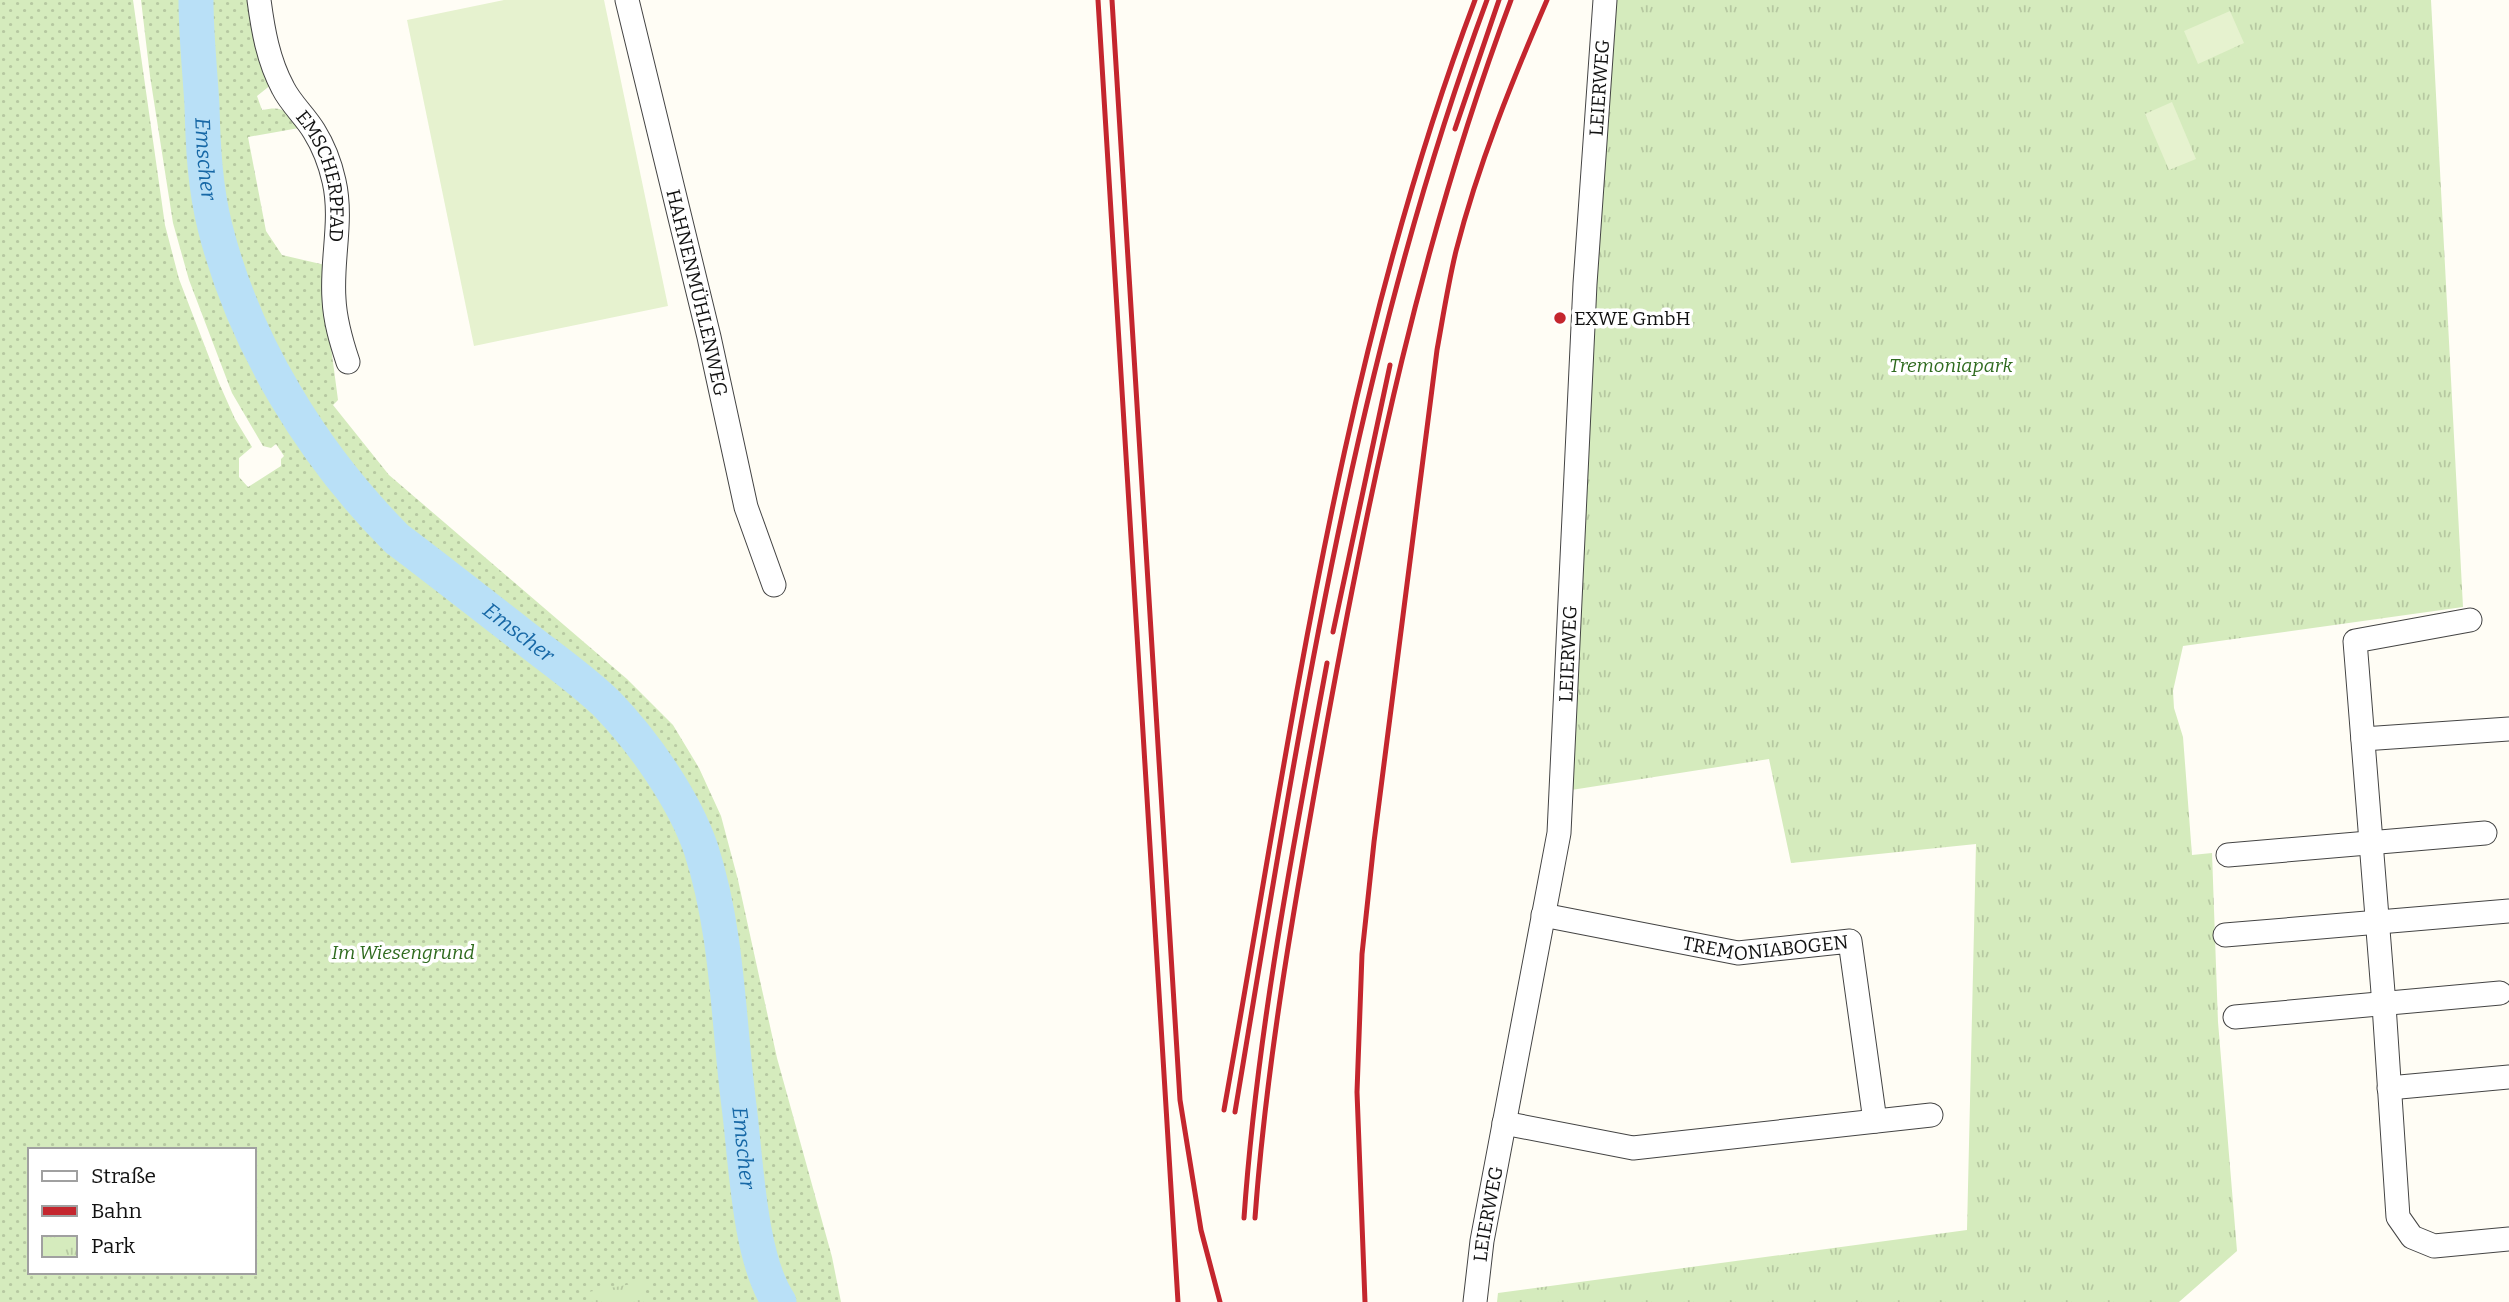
<svg xmlns="http://www.w3.org/2000/svg" width="2509" height="1302" font-family="Bitter,serif">
  <defs>
    <pattern id="grass-dots" width="8" height="8" patternUnits="userSpaceOnUse" patternTransform="scale(1.75)"><rect width="8" height="8" fill="#d5ebbd"/><path d="M2 2h.1M6 6h.1" fill="none" stroke="#b6c8a1" stroke-width="1.8" stroke-linecap="round"/></pattern>
    <pattern id="park-tufts" width="24" height="20" patternUnits="userSpaceOnUse" patternTransform="scale(1.75)"><rect width="24" height="20" fill="#d5ebbd"/><path d="M3 7l-1-3M5 7V3M7 7l1-3M15 17l-1-3M17 17v-4M19 17l1-3" fill="none" stroke="#b6c8a1"/></pattern>
  </defs>
  <rect width="100%" height="100%" fill="#fffdf5"/>
  <path fill="url(#grass-dots)" fill-rule="evenodd" d="M 0,0 L 133,0 L 165,225 L 179,279 L 219,383 L 235,419 L 252,447 L 239,458 L 239,477 L 248,487 L 281,466 L 281,459 L 284,456 L 276,444 L 271,448 L 263,446 L 232,393 L 189,280 L 173,223 L 150,76 L 141,0 L 250,0 L 272,84 L 257,96 L 262,110 C 285,105 286,112 299,128 L 248,137 L 266,231 L 282,255 L 325,265 L 329,332 L 338,400 L 333,405 L 389,475 L 627,679 L 673,725 L 699,768 L 721,816 L 738,880 L 777,1058 L 832,1257 L 841,1302 L 0,1302 ZM 30,1150 L 254,1150 L 254,1272 L 30,1272 Z"/>
  <g fill="url(#park-tufts)">
    <path d="M 1608,0 L 2431,0 L 2463,607 L 2183,646 L 2173,691 L 2174,708 L 2183,737 L 2192,855 L 2212,853 L 2218,1022 L 2237,1251 L 2179,1302 L 1497,1302 L 1498,1293 L 1967,1230 L 1976,844 L 1791,863 L 1769,759 L 1565,791 Z"/>
    <path d="M 643,1282 L 647,1302 L 589,1302 L 588,1292 Z"/>
  </g>
  <g fill="#e6f2cf">
    <path d="M 504,0 L 604,0 L 668,306 L 474,346 L 407,20 Z"/>
    <path d="M 2230,11 L 2244,43 L 2198,64 L 2184,31 Z"/>
    <path d="M 2172,102 L 2196,159 L 2169,170 L 2145,114 Z"/>
  </g>
  <g fill="none" stroke-linecap="round" stroke-linejoin="round">
    <path stroke="#b9e0f7" stroke-width="35" id="s1" d="M 196,0 C 196,35 200,71 202,106 C 203,147 205,187 215,227 C 244,343 313,455 397,539 C 437,569 476,600 515,630 C 545,654 578,676 606,703 C 643,741 684,799 701,849 C 728,932 728,1020 739,1106 C 746,1159 749,1258 779,1302"/>
    <g stroke="#444" stroke-width="25">
      <g id="minor">
        <path id="s2" d="M 259,0 C 263,30 268,60 283,88 C 291,104 305,116 314,131 C 324,147 330,163 334,181 C 343,220 331,260 334,299 C 335,321 341,341 348,362"/>
        <path id="s3" d="M 627,0 L 709,337 L 746,507 L 774,585"/>
        <path d="M 2470,620 L 2355,641 L 2384,1005 L 2398,1217 L 2412,1237 L 2434,1246 L 2509,1239"/>
        <path d="M 2363,739 L 2509,729"/>
        <path d="M 2228,855 L 2485,833"/>
        <path id="s4" d="M 1543,915 L 1738,953 L 1850,941 L 1875,1121"/>
        <path d="M 2225,935 L 2509,911"/>
        <path d="M 2235,1017 L 2500,993"/>
        <path d="M 2389,1088 L 2509,1077"/>
        <path d="M 1504,1123 L 1633,1148 L 1931,1115"/>
        <path id="s5" d="M 1475,1302 L 1482,1241 L 1559,833 L 1585,284 L 1605,0"/>
      </g>
    </g>
    <use href="#minor" stroke="#fff" stroke-width="23"/>
    <g stroke="#c4262e" stroke-width="5">
      <path d="M 1098,0 L 1178,1302"/>
      <path d="M 1112,0 L 1180,1100 L 1201,1230 L 1220,1302"/>
      <path d="M 1455,129 L 1499,0"/>
      <path d="M 1333,632 L 1390,365"/>
      <path d="M 1224,1110 C 1291,737 1340,357 1475,0"/>
      <path d="M 1235,1112 C 1298,737 1354,358 1487,0"/>
      <path d="M 1244,1218 C 1257,1032 1293,847 1327,663"/>
      <path d="M 1255,1218 C 1267,1054 1297,890 1326,728 C 1371,481 1422,236 1511,0"/>
      <path d="M 1365,1302 L 1357,1092 L 1362,954 L 1374,842 L 1437,350 C 1443,317 1448,284 1456,251 C 1478,165 1512,81 1547,0"/>
    </g>
  </g>
  <circle fill="#c4262e" stroke="#fff" stroke-width="2.5" cx="1560" cy="318" r="7"/>
  <g text-anchor="middle" dominant-baseline="central" stroke-width="7" stroke-linejoin="round" paint-order="stroke">
    <g font-size="19" fill="#111" stroke="#fff">
      <text stroke="none"><textPath href="#s5" startOffset="1223">LEIERWEG</textPath></text>
      <text stroke="none"><textPath href="#s2" startOffset="191">EMSCHERPFAD</textPath></text>
      <text stroke="none"><textPath href="#s3" startOffset="301">HAHNENMÜHLENWEG</textPath></text>
      <text stroke="none"><textPath href="#s5" startOffset="656">LEIERWEG</textPath></text>
      <text stroke="none"><textPath href="#s4" startOffset="226">TREMONIABOGEN</textPath></text>
      <text stroke="none"><textPath href="#s5" startOffset="89">LEIERWEG</textPath></text>
    </g>
    <g font-size="19" fill="#111" stroke="#fff" text-anchor="start">
      <text x="1574" y="318">EXWE GmbH</text>
    </g>
    <g font-size="19" font-style="italic" fill="#2f6b1f" stroke="#fff">
      <text x="1951" y="365">Tremoniapark</text>
      <text x="403" y="952">Im Wiesengrund</text>
    </g>
    <g font-size="21" font-style="italic" fill="#1768a6" stroke="#fff">
      <text stroke="none"><textPath href="#s1" startOffset="159">Emscher</textPath></text>
      <text stroke="none"><textPath href="#s1" startOffset="747">Emscher</textPath></text>
      <text stroke="none"><textPath href="#s1" startOffset="1337">Emscher</textPath></text>
    </g>
  </g>
  <rect x="28" y="1148" width="228" height="126" fill="#ffffff" stroke="#a0a0a0" stroke-width="2"/>
  <rect x="42" y="1171" width="35" height="10" fill="#ffffff" stroke="#a0a0a0" stroke-width="2"/>
  <text x="91" y="1183" font-size="21" fill="#111111">Straße</text>
  <rect x="42" y="1206" width="35" height="10" fill="#c4262e" stroke="#a0a0a0" stroke-width="2"/>
  <text x="91" y="1218" font-size="21" fill="#111111">Bahn</text>
  <rect x="42" y="1236" width="35" height="21" fill="url(#park-tufts)" stroke="#a0a0a0" stroke-width="2"/>
  <text x="91" y="1253" font-size="21" fill="#111111">Park</text>
</svg>
